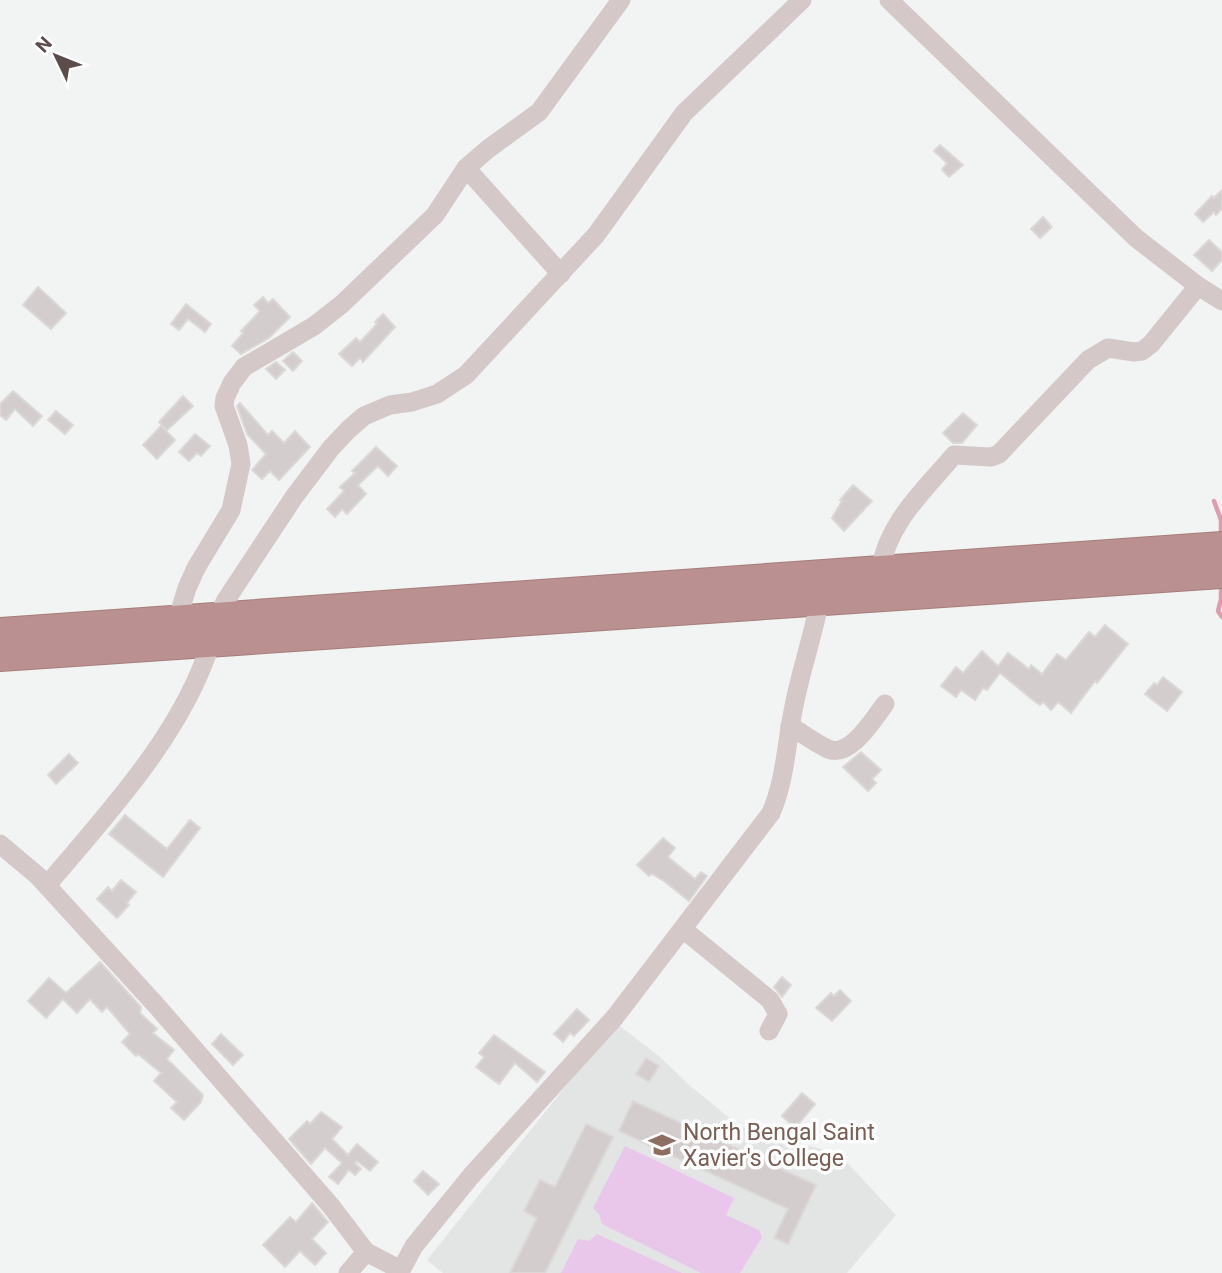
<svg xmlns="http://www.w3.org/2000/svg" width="1222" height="1273" font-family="Roboto,sans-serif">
  <rect width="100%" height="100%" fill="#f2f4f3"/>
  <path fill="#e3e5e4" d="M 616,1023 L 660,1057 L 688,1084 L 739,1126 L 839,1154 L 896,1215 L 847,1273 L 443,1273 L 427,1260 Z"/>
  <g fill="#e8c7eb">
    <path d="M 625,1146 L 734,1198 L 726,1215 L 759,1230 L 762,1237 L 740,1273 L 701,1273 L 602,1224 L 599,1214 L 593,1208 Z"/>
    <path d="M 597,1234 L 682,1273 L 561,1273 L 578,1239 L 589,1241 Z"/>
  </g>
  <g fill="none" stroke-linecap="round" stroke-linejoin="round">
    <g stroke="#e399ae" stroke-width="4.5">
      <path d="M 1214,501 L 1221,520 L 1221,537"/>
      <path d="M 1221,585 L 1221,599 L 1218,611 L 1222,617"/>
    </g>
  </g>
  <g fill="#d3cecd" stroke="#dcd8d7" stroke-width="2">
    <path d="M 940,145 L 963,165 L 949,177 L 942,170 L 947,163 L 934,151 Z"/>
    <path d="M 1222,190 L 1222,209 L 1216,215 L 1214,212 L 1203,222 L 1195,214 L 1212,196 L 1214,198 Z"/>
    <path d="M 1043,217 L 1052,227 L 1040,238 L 1031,229 Z"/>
    <path d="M 1209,240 L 1222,252 L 1222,260 L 1212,271 L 1194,255 Z"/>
    <path d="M 38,287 L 66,313 L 51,329 L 23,305 Z"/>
    <path d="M 263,297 L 268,303 L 273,299 L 290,317 L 269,338 L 241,354 L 232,346 L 243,333 L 241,331 L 260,311 L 254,305 Z"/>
    <path d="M 186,304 L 211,324 L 205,332 L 188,319 L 179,330 L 171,324 Z"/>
    <path d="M 383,314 L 395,327 L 363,362 L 360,358 L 352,366 L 339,354 L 356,338 L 360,342 L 377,324 L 375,322 Z"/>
    <path d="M 293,352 L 302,361 L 293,371 L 283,361 Z"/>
    <path d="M 276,362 L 285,370 L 276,379 L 266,369 Z"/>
    <path d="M 13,391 L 42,416 L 33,426 L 15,409 L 6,420 L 0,415 L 0,404 Z"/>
    <path d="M 183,396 L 193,406 L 167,430 L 159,422 Z"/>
    <path d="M 240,403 L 268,435 L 272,431 L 284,443 L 295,431 L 310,447 L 279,480 L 270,471 L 262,479 L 252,470 L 266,454 L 247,434 L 237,406 Z"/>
    <path d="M 56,411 L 73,425 L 65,434 L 48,420 Z"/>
    <path d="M 963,413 L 977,425 L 962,443 L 953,443 L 943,433 Z"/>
    <path d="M 161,426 L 175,440 L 157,459 L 143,445 Z"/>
    <path d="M 195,434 L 210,446 L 201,456 L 197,453 L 189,461 L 179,452 Z"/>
    <path d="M 376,447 L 397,466 L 388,476 L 378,466 L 358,485 L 366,494 L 347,514 L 342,509 L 335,517 L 327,509 L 344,491 L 340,487 L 355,473 L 352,471 Z"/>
    <path d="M 853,485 L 872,501 L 844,531 L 832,518 L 842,501 L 840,500 Z"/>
    <path d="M 1105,625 L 1128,644 L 1097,683 L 1095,681 L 1071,713 L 1058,702 L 1051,710 L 1043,702 L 1040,705 L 1034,701 L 1000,673 L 987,690 L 983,688 L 975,700 L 961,690 L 956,697 L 941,686 L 956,667 L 963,673 L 982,651 L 998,666 L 1008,653 L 1029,669 L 1031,665 L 1042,674 L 1057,654 L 1066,660 L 1089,632 L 1095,637 Z"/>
    <path d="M 1163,677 L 1182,692 L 1167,711 L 1145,694 L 1154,683 L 1157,685 Z"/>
    <path d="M 861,752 L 881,770 L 872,779 L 876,783 L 868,791 L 843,767 Z"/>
    <path d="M 69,754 L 78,763 L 56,784 L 48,775 Z"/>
    <path d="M 125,815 L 167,849 L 190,820 L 200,828 L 163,877 L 109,834 Z"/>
    <path d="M 663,838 L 675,848 L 668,857 L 695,879 L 701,872 L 707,876 L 689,901 L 664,881 L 652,874 L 649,876 L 637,865 Z"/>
    <path d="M 121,880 L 136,892 L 127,903 L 129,905 L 117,918 L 97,899 L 108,887 L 112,891 Z"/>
    <path d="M 100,962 L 141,1007 L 140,1013 L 157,1029 L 153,1033 L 174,1050 L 167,1059 L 203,1095 L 201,1102 L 184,1120 L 171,1108 L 177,1102 L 154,1081 L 161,1073 L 138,1054 L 136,1056 L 122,1042 L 130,1034 L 107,1007 L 102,1012 L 90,999 L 77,1013 L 63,999 L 46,1018 L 28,1001 L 49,978 L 66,993 Z"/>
    <path d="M 782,977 L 791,985 L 782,997 L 774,987 Z"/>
    <path d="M 840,990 L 851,1001 L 832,1021 L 816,1008 L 831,993 L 834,996 Z"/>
    <path d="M 577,1009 L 589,1020 L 574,1036 L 570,1033 L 563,1042 L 554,1034 Z"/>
    <path d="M 221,1034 L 243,1055 L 233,1065 L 212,1044 Z"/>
    <path d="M 494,1035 L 545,1072 L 537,1082 L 515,1063 L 499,1084 L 476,1067 L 484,1057 L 479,1053 Z"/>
    <path d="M 646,1058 L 659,1066 L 649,1082 L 636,1074 Z"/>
    <path d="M 802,1093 L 815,1104 L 795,1128 L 782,1116 Z"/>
    <path d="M 633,1101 L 816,1185 L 788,1244 L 774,1238 L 788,1209 L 619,1131 Z"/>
    <path d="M 321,1112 L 342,1127 L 332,1139 L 348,1155 L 357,1144 L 378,1162 L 370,1171 L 357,1161 L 355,1163 L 361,1169 L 355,1175 L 349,1170 L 338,1184 L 329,1177 L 342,1163 L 325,1148 L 311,1164 L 289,1139 L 307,1121 L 310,1124 Z"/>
    <path d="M 586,1124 L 613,1137 L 545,1273 L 510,1273 L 537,1218 L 524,1211 L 540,1180 L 555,1187 Z"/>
    <path d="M 423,1171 L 439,1184 L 428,1195 L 414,1181 Z"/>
    <path d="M 312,1203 L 328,1222 L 312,1239 L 326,1253 L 315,1265 L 300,1251 L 285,1267 L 263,1245 L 290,1217 L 296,1222 Z"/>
  </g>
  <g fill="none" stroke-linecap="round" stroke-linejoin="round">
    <g stroke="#a67d7b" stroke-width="32">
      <g id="highway">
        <path d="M 0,633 L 1222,547"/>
        <path d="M 0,656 L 1222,573"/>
      </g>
    </g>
    <g stroke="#d4c8c8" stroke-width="19">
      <path d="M 889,0 L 1136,238 L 1198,286 L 1222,301"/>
      <path d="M 466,168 L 561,274"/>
      <path d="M 880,571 C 888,522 923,492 954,455 L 991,457 L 999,454 L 1088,360 L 1108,348 L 1134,352 L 1142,351 L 1151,344 L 1198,286"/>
      <path d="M 217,618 L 226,600 L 294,497 L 331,448 L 349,429 L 364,416 L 390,405 L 412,402 L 437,394 L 466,375 L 596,235 L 684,113 L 802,0"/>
      <path d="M 177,620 L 187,588 L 196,568 L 231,510 L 241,464 L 238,445 L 224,406 L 225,398 L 232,383 L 244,367 L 314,326 L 342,304 L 435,215 L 466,168 L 488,149 L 539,112 L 621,0"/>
      <path d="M 790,726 C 802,733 815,743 828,749 C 850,759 874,718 885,704"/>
      <path d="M 0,844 L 38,876 L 155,1004 L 331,1206 L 366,1252 L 401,1270 L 414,1246 L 471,1176 L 615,1017 L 771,813 C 786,778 786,743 794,706 C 801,670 813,636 820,599"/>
      <path d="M 47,885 C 108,813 183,733 211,642"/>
      <path d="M 684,930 L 770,1000 L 778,1014 L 769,1031"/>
      <path d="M 348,1273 L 366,1252"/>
    </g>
    <use href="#highway" stroke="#ba9190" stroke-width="30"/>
  </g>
  <defs>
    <g id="university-bare" transform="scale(2.1)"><path d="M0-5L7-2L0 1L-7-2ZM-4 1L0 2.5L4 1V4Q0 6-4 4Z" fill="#8d6e63" stroke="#fff" stroke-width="2.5" paint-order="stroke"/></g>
  </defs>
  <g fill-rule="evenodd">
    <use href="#university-bare" x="662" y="1145"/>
  </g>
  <g text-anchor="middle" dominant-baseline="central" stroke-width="7" stroke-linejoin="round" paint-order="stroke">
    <g font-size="23" fill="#785e54" stroke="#fff" text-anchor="start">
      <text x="683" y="1132">North Bengal Saint<tspan x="683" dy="26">Xavier's College</tspan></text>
    </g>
  </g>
  <g transform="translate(56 56) rotate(313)" stroke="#ffffff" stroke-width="5" paint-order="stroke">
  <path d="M0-5L12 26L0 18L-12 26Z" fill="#5d4c4c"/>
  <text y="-10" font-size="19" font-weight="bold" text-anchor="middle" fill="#5d4c4c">N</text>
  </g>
</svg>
